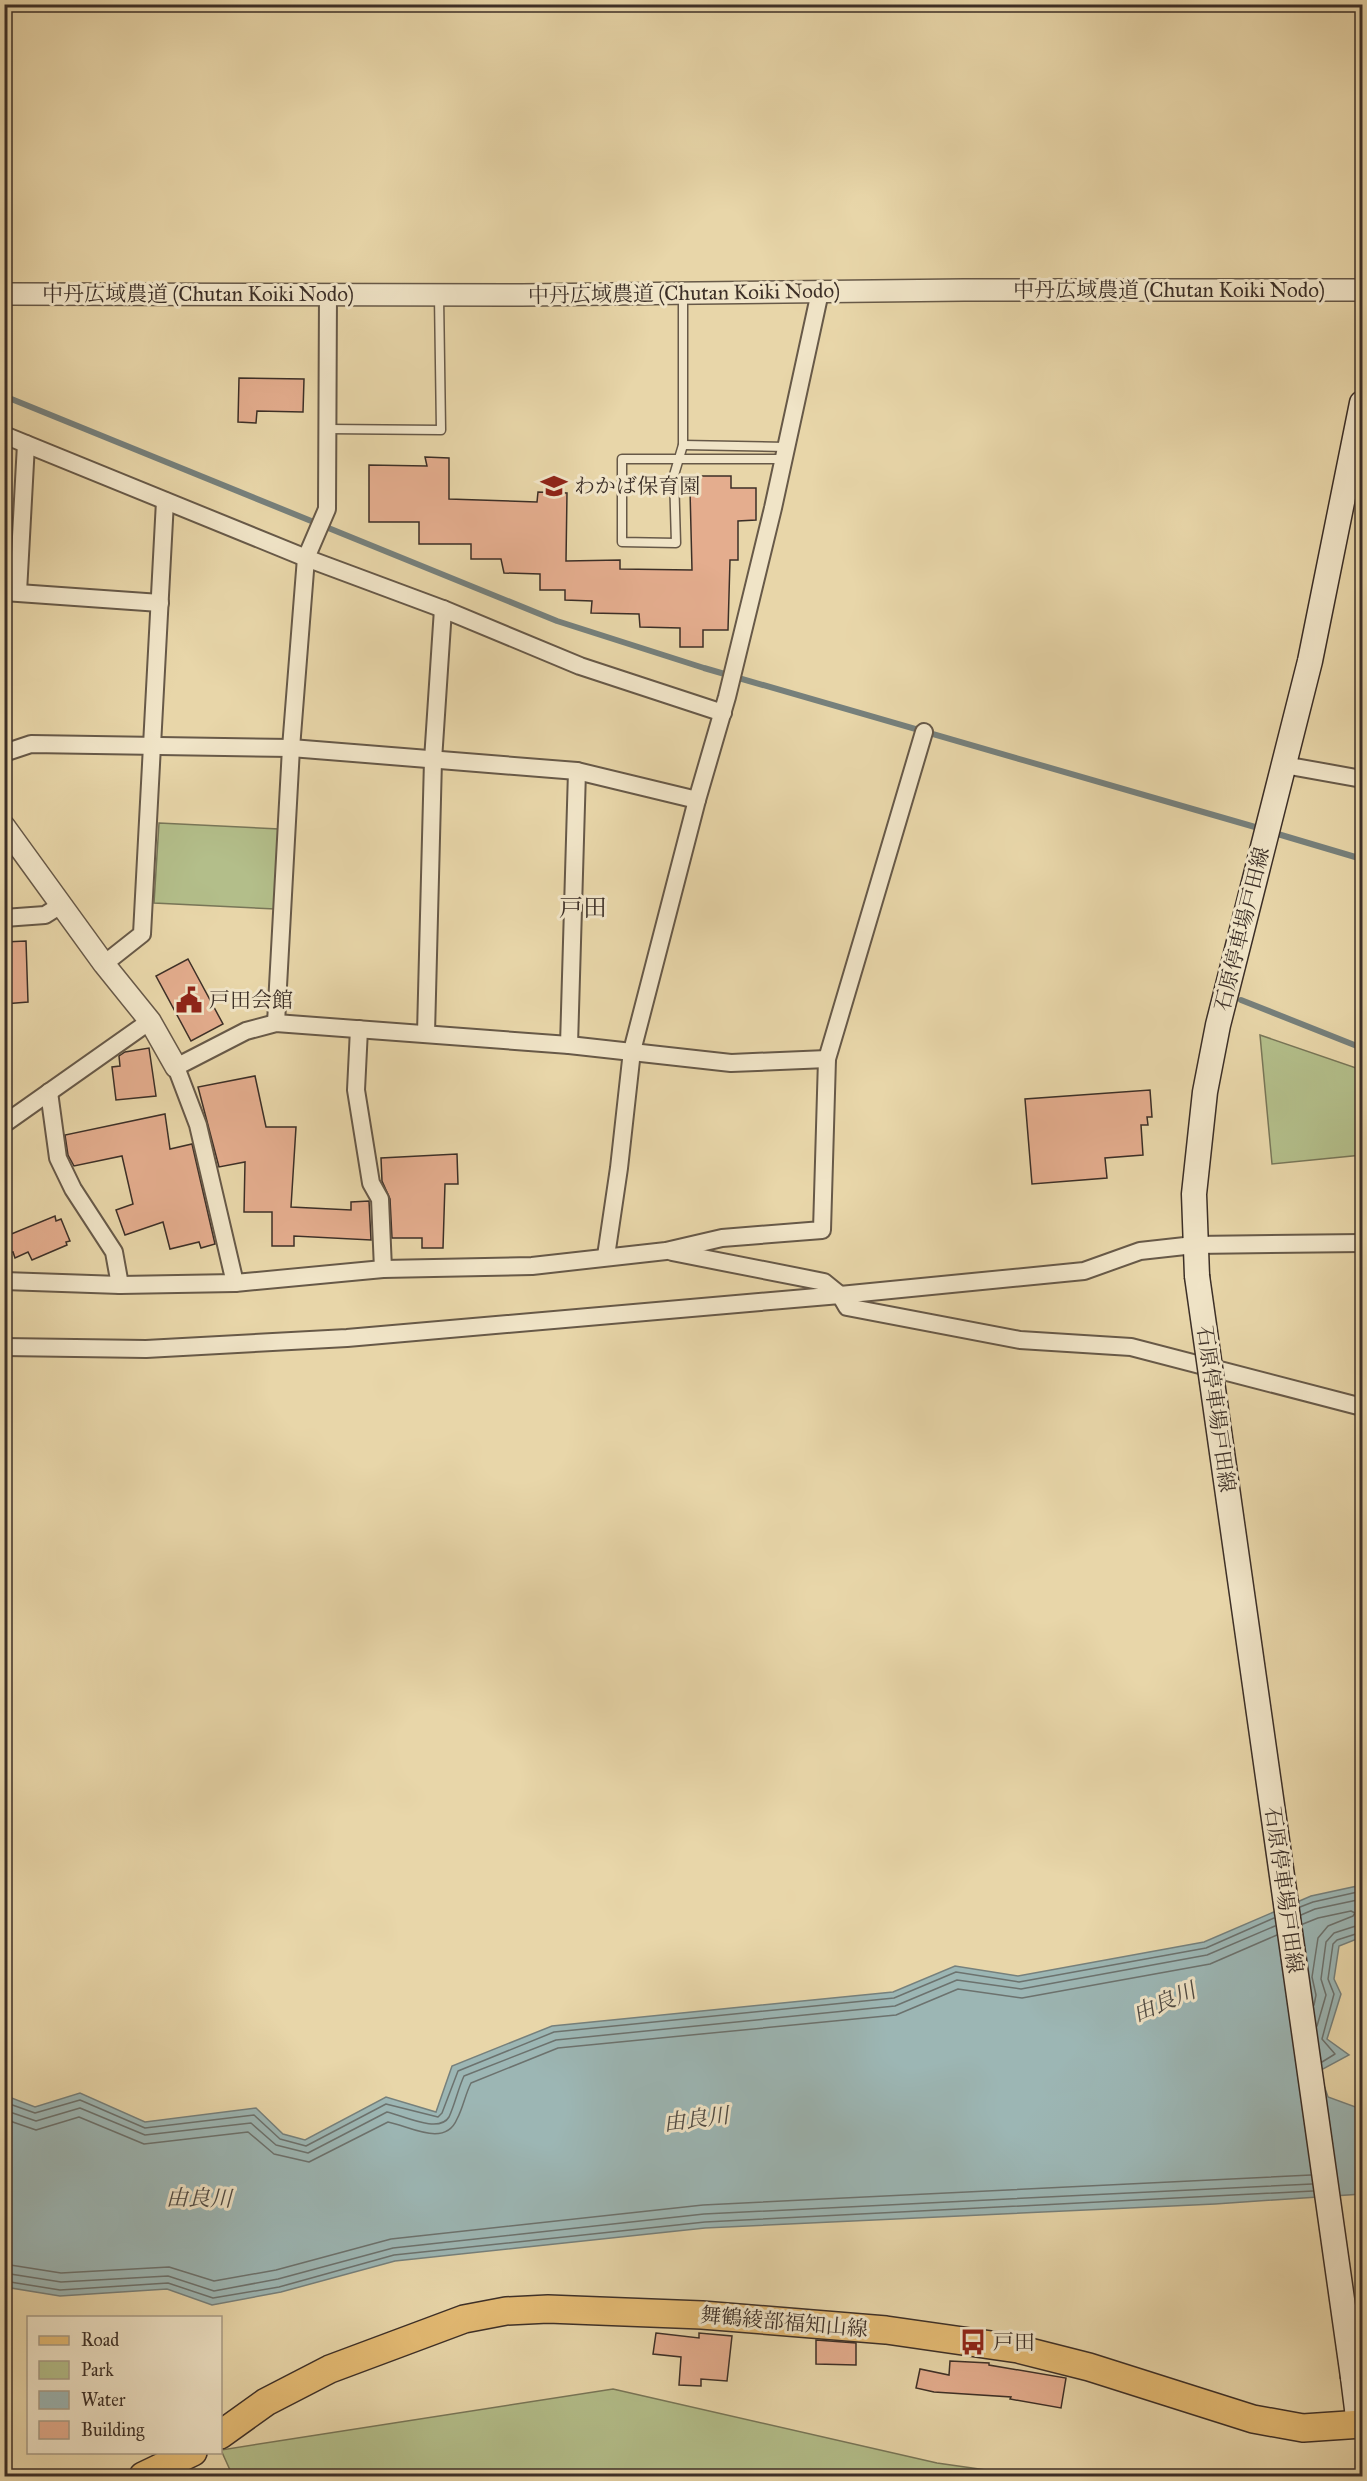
<svg xmlns="http://www.w3.org/2000/svg" width="1367" height="2481" font-family="'IM FELL Great Primer','Noto Serif JP',serif">
  <rect width="100%" height="100%" fill="#e8d6a9"/>
  <filter id="stains"><feTurbulence type="fractalNoise" baseFrequency=".00333" numOctaves="4"/><feColorMatrix values="0 0 0 0 .2 0 0 0 0 .09 0 0 0 0 .02 0 0 0 .5 -.17"/></filter>
  <radialGradient id="worn" r=".72"><stop offset=".6" stop-color="#630" stop-opacity="0"/><stop offset="1" stop-color="#630" stop-opacity=".3"/></radialGradient>
  <g fill="#b3be8a" stroke="#787658" stroke-width="1.5">
    <path d="M 159,823 L 279,829 L 275,909 L 154,903 Z"/>
    <path d="M 1260,1035 L 1362,1070 L 1362,1155 L 1272,1164 Z"/>
    <path d="M 613,2389 L 937,2463 L 1029,2476 L 228,2476 L 230,2470 L 221,2450 Z"/>
  </g>
  <path fill="#9cb6b4" stroke="#76807c" stroke-width="1.5" d="M 1362,1885 L 1362,1937 L 1339,1946 L 1334,1979 L 1341,1994 L 1327,2039 L 1349,2055 L 1319,2071 L 1328,2097 L 1361,2109 L 1362,2194 L 1215,2204 L 705,2228 L 395,2261 L 281,2292 L 212,2305 L 167,2289 L 60,2296 L 5,2287 L 4,2095 L 35,2107 L 80,2093 L 145,2122 L 256,2108 L 283,2134 L 305,2140 L 386,2097 L 436,2112 L 452,2066 L 552,2026 L 893,1992 L 955,1966 L 1018,1976 L 1204,1942 L 1311,1896 Z"/>
  <g fill="none" stroke-linecap="round" stroke-linejoin="round">
    <g stroke="#6c726e" stroke-width="1.5">
      <path d="M 1300,1907 L 1313,1902 L 1362,1891"/>
      <path d="M 1301,1915 L 1315,1909 L 1362,1899"/>
      <path d="M 1303,1924 L 1318,1918 L 1351,1911 L 1355,1913 L 1353,1916 L 1328,1926 L 1318,1938 L 1312,1977 L 1316,1995 L 1314,2005"/>
      <path d="M 1317,2026 L 1326,1995 L 1321,1979 L 1326,1942 L 1334,1933 L 1362,1924"/>
      <path d="M 1322,2062 L 1335,2054 L 1322,2039 L 1334,1994 L 1328,1979 L 1333,1944 L 1337,1940 L 1362,1932"/>
      <path d="M 4,2102 L 35,2113 L 80,2100 L 145,2128 L 254,2115 L 280,2139 L 306,2146 L 386,2104 L 438,2117 L 442,2113 L 458,2071 L 554,2032 L 894,1998 L 956,1972 L 1019,1982 L 1206,1948 L 1274,1918"/>
      <path d="M 4,2110 L 36,2121 L 80,2108 L 145,2135 L 251,2123 L 276,2145 L 308,2153 L 387,2112 C 402,2115 439,2134 449,2117 C 455,2104 458,2089 464,2076 L 556,2040 L 895,2006 L 957,1980 L 1021,1989 L 1207,1955 L 1275,1926"/>
      <path d="M 4,2119 L 36,2130 L 79,2117 L 144,2144 L 248,2132 L 274,2154 L 309,2162 L 388,2122 C 409,2126 445,2148 457,2119 C 463,2108 465,2095 471,2083 L 558,2048 L 896,2015 L 958,1989 L 1022,1998 L 1210,1964 L 1277,1935"/>
      <path d="M 4,2264 L 61,2273 L 169,2267 L 214,2281 L 276,2270 L 391,2239 L 703,2205 L 1311,2175"/>
      <path d="M 4,2273 L 61,2282 L 168,2276 L 214,2291 L 278,2279 L 393,2248 L 704,2214 L 1312,2184"/>
      <path d="M 4,2281 L 60,2290 L 168,2283 L 213,2298 L 279,2287 L 394,2255 L 705,2222 L 1313,2191"/>
    </g>
    <g stroke="#76807c" stroke-width="6">
      <path d="M 4,396 L 557,621 L 704,668 L 1262,829"/>
      <path d="M 1271,832 L 1362,859"/>
      <path d="M 1241,1000 L 1362,1048"/>
    </g>
  </g>
  <g fill="#e4ad8e" stroke="#3c2f27" stroke-width="1.5">
    <path d="M 239,378 L 304,379 L 303,412 L 257,411 L 256,423 L 238,422 Z"/>
    <path d="M 425,457 L 449,458 L 449,499 L 537,502 L 538,492 L 567,493 L 566,561 L 620,560 L 620,569 L 692,570 L 690,490 L 699,490 L 699,476 L 731,476 L 731,488 L 756,488 L 756,520 L 738,521 L 738,560 L 730,560 L 728,630 L 703,630 L 703,647 L 680,647 L 680,628 L 640,627 L 639,614 L 591,613 L 592,601 L 565,600 L 565,590 L 540,590 L 540,574 L 504,573 L 501,559 L 471,559 L 471,544 L 419,544 L 419,522 L 369,522 L 369,465 L 427,466 Z"/>
    <path d="M 26,941 L 28,1002 L 4,1004 L 4,942 Z"/>
    <path d="M 188,959 L 223,1024 L 191,1041 L 156,976 Z"/>
    <path d="M 149,1048 L 156,1096 L 116,1100 L 112,1067 L 120,1066 L 119,1056 L 125,1052 Z"/>
    <path d="M 255,1076 L 266,1127 L 296,1127 L 291,1207 L 351,1210 L 351,1202 L 369,1201 L 371,1240 L 294,1236 L 294,1246 L 272,1246 L 272,1212 L 244,1212 L 245,1162 L 219,1167 L 198,1087 Z"/>
    <path d="M 1150,1090 L 1152,1117 L 1147,1117 L 1148,1125 L 1141,1125 L 1143,1155 L 1105,1158 L 1107,1178 L 1032,1184 L 1025,1099 Z"/>
    <path d="M 165,1114 L 170,1149 L 192,1144 L 215,1244 L 201,1248 L 199,1242 L 170,1249 L 163,1222 L 125,1235 L 116,1210 L 133,1204 L 122,1156 L 74,1166 L 68,1155 L 65,1135 Z"/>
    <path d="M 457,1154 L 458,1184 L 445,1184 L 443,1248 L 422,1248 L 422,1238 L 392,1238 L 390,1199 L 382,1181 L 381,1158 Z"/>
    <path d="M 55,1216 L 56,1221 L 61,1219 L 70,1241 L 66,1242 L 67,1245 L 32,1260 L 28,1252 L 15,1258 L 13,1252 L 4,1254 L 4,1237 Z"/>
    <path d="M 656,2333 L 699,2338 L 699,2333 L 732,2336 L 727,2381 L 701,2379 L 701,2386 L 679,2385 L 681,2357 L 653,2354 Z"/>
    <path d="M 816,2340 L 856,2343 L 856,2365 L 816,2364 Z"/>
    <path d="M 950,2361 L 989,2363 L 989,2365 L 1066,2378 L 1061,2408 L 1010,2399 L 1011,2397 L 934,2392 L 916,2388 L 920,2369 L 949,2375 Z"/>
  </g>
  <g fill="none" stroke-linecap="round" stroke-linejoin="round">
    <g stroke="#675948" stroke-width="11">
      <g id="service">
        <path d="M 683,295 L 683,445 L 674,475 L 676,543 L 622,542 L 622,459 L 784,459"/>
        <path d="M 327,429 L 441,430 L 439,296"/>
        <path d="M 683,445 L 786,447"/>
      </g>
    </g>
    <g stroke="#675948" stroke-width="20">
      <g id="minor">
        <path d="M 4,435 L 306,558 L 443,609 L 580,666 L 723,713"/>
        <path d="M 4,592 L 160,603"/>
        <path d="M 18,592 L 26,444"/>
        <path d="M 4,753 L 31,744 L 291,748 L 577,771 L 697,800"/>
        <path d="M 1284,765 L 1362,779"/>
        <path d="M 4,918 L 45,915 L 61,905"/>
        <path d="M 104,964 L 142,934 L 165,501"/>
        <path d="M 276,1023 L 291,748 L 306,558 L 327,509 L 328,294"/>
        <path d="M 359,1029 L 356,1090 L 371,1183 L 380,1199 L 383,1269"/>
        <path d="M 426,1033 L 433,760 L 443,609"/>
        <path d="M 569,1045 L 577,771"/>
        <path d="M 49,1092 L 58,1158 L 73,1189 L 114,1252 L 120,1285"/>
        <path d="M 4,1124 L 150,1021"/>
        <path d="M 672,1252 L 824,1282 L 840,1295 L 847,1307 L 1020,1340 L 1131,1347 L 1362,1407"/>
        <path d="M 606,1256 L 619,1168 L 632,1051 L 697,800 L 727,697 L 773,508 L 820,292"/>
        <path d="M 4,1281 L 120,1285 L 235,1283 L 383,1269 L 532,1266 L 666,1251 L 722,1238 L 822,1230 L 827,1059 L 924,732"/>
        <path d="M 235,1283 L 198,1125 L 176,1067 L 246,1031 L 276,1023 L 569,1045 L 731,1063 L 827,1059"/>
        <path d="M 4,1347 L 146,1349 L 347,1338 L 840,1295 L 1084,1271 L 1140,1251 L 1194,1245 L 1362,1243"/>
      </g>
    </g>
    <g stroke="#675948" stroke-width="24">
      <g id="tertiary">
        <path d="M 4,294 L 522,295 L 964,290 L 1362,290"/>
        <path d="M 4,826 L 104,964 L 150,1021 L 176,1067"/>
      </g>
    </g>
    <g stroke="#3c2f27" stroke-width="27">
      <g id="secondary">
        <path d="M 1197,1276 L 1194,1194 L 1205,1092 L 1218,1025 L 1310,661 L 1362,403"/>
        <path d="M 1353,2377 L 1359,2425"/>
      </g>
    </g>
    <g stroke="#3c2f27" stroke-width="30">
      <g id="primary">
        <path d="M 220,2435 L 266,2402 L 330,2369 L 464,2319 L 506,2311 L 548,2309 L 702,2315 L 886,2330 L 1018,2349 L 1089,2367 L 1253,2419 L 1303,2428 L 1362,2424"/>
        <path d="M 143,2476 L 193,2452"/>
      </g>
    </g>
    <use href="#service" stroke="#f0e4c7" stroke-width="8"/>
    <use href="#minor" stroke="#f0e4c7" stroke-width="16"/>
    <use href="#tertiary" stroke="#f0e4c7" stroke-width="21"/>
    <use href="#secondary" stroke="#f0e4c7" stroke-width="24"/>
    <use href="#primary" stroke="#e4bb74" stroke-width="27"/>
    <g stroke="#3c2f27" stroke-width="27" stroke-linecap="butt">
      <path id="secondary-bridge" d="M 1197,1276 L 1353,2377"/>
    </g>
    <use href="#secondary-bridge" stroke="#f0e4c7" stroke-width="24"/>
  </g>
  <defs>
    <g id="school-bare" transform="scale(2.07)"><path d="M0-5L7-2L0 1L-7-2ZM-4 1L0 2.5L4 1V4Q0 6-4 4Z" fill="#8f2418" stroke="#f0e4c7" stroke-width="2.5" paint-order="stroke"/></g>
    <g id="civic-bare" transform="scale(2.07)"><path d="M-.6-6.5H3V-4.5H.6V-3L4-1V1h2V6H-6V1h2V-1L-.6-3ZM-1.2 2.5V6h2.4V2.5Z" fill="#8f2418" stroke="#f0e4c7" stroke-width="2.5" paint-order="stroke"/></g>
    <g id="bus-bare" transform="scale(2.07)"><path d="M-5-6H5V4H4V6H2V4H-2V6H-4V4H-5ZM-3.5-4V0h7V-4ZM-3.5 1.2v1.5H-2V1.2ZM2 1.2v1.5H3.5V1.2Z" fill="#8f2418" stroke="#f0e4c7" stroke-width="2.5" paint-order="stroke"/></g>
  </defs>
  <g fill-rule="evenodd">
    <use href="#school-bare" x="554" y="486"/>
    <use href="#civic-bare" x="189" y="1000"/>
    <use href="#bus-bare" x="973" y="2342"/>
  </g>
  <g text-anchor="middle" dominant-baseline="central" stroke-width="6" stroke-linejoin="round" paint-order="stroke">
    <g font-size="21" fill="#3c2f27" stroke="#f0e4c7">
      <text x="1169" y="290">中丹広域農道 (Chutan Koiki Nodo)</text>
      <text transform="translate(684 293) rotate(-1)">中丹広域農道 (Chutan Koiki Nodo)</text>
      <text x="198" y="294">中丹広域農道 (Chutan Koiki Nodo)</text>
      <text transform="translate(1242 929) rotate(-76)">石原停車場戸田線</text>
      <text transform="translate(1216 1409) rotate(82)">石原停車場戸田線</text>
      <text transform="translate(1284 1890) rotate(82)">石原停車場戸田線</text>
      <text transform="translate(784 2322) rotate(5)">舞鶴綾部福知山線</text>
    </g>
    <g font-size="21" fill="#3c2f27" stroke="#f0e4c7" text-anchor="start">
      <text x="574" y="486">わかば保育園</text>
      <text x="209" y="1000">戸田会館</text>
      <text x="993" y="2342">戸田</text>
    </g>
    <g font-size="22" font-style="italic" fill="#4f4a43" stroke="#f0e4c7">
      <text transform="translate(1164 2002) rotate(-23)">由良川</text>
      <text transform="translate(696 2119) rotate(-7)">由良川</text>
      <text transform="translate(199 2198) rotate(1)">由良川</text>
    </g>
    <g font-size="24" fill="#3c2f27" stroke="#f0e4c7">
      <text x="583" y="908">戸田</text>
    </g>
  </g>
  <rect width="1367" height="2481" fill="none" stroke="#e8d6a9" stroke-width="24"/>
  <rect x="6" y="6" width="1355" height="2469" fill="none" stroke="#3c2f27" stroke-width="3"/>
  <rect x="12" y="12" width="1343" height="2457" fill="none" stroke="#3c2f27" stroke-width="1.5"/>
  <rect x="27" y="2316" width="195" height="138" fill="#f0e4c7" stroke="#a89c87" stroke-width="1.5"/>
  <rect x="39" y="2336" width="30" height="9" fill="#e4bb74" stroke="#a89c87" stroke-width="1.5"/>
  <text x="81" y="2346" font-size="18" fill="#3c2f27">Road</text>
  <rect x="39" y="2361" width="30" height="18" fill="#b3be8a" stroke="#a89c87" stroke-width="1.5"/>
  <text x="81" y="2376" font-size="18" fill="#3c2f27">Park</text>
  <rect x="39" y="2391" width="30" height="18" fill="#9cb6b4" stroke="#a89c87" stroke-width="1.5"/>
  <text x="81" y="2406" font-size="18" fill="#3c2f27">Water</text>
  <rect x="39" y="2421" width="30" height="18" fill="#e4ad8e" stroke="#a89c87" stroke-width="1.5"/>
  <text x="81" y="2436" font-size="18" fill="#3c2f27">Building</text>
  <rect width="100%" height="100%" filter="url(#stains)"/>
  <rect width="100%" height="100%" fill="url(#worn)"/>
</svg>
